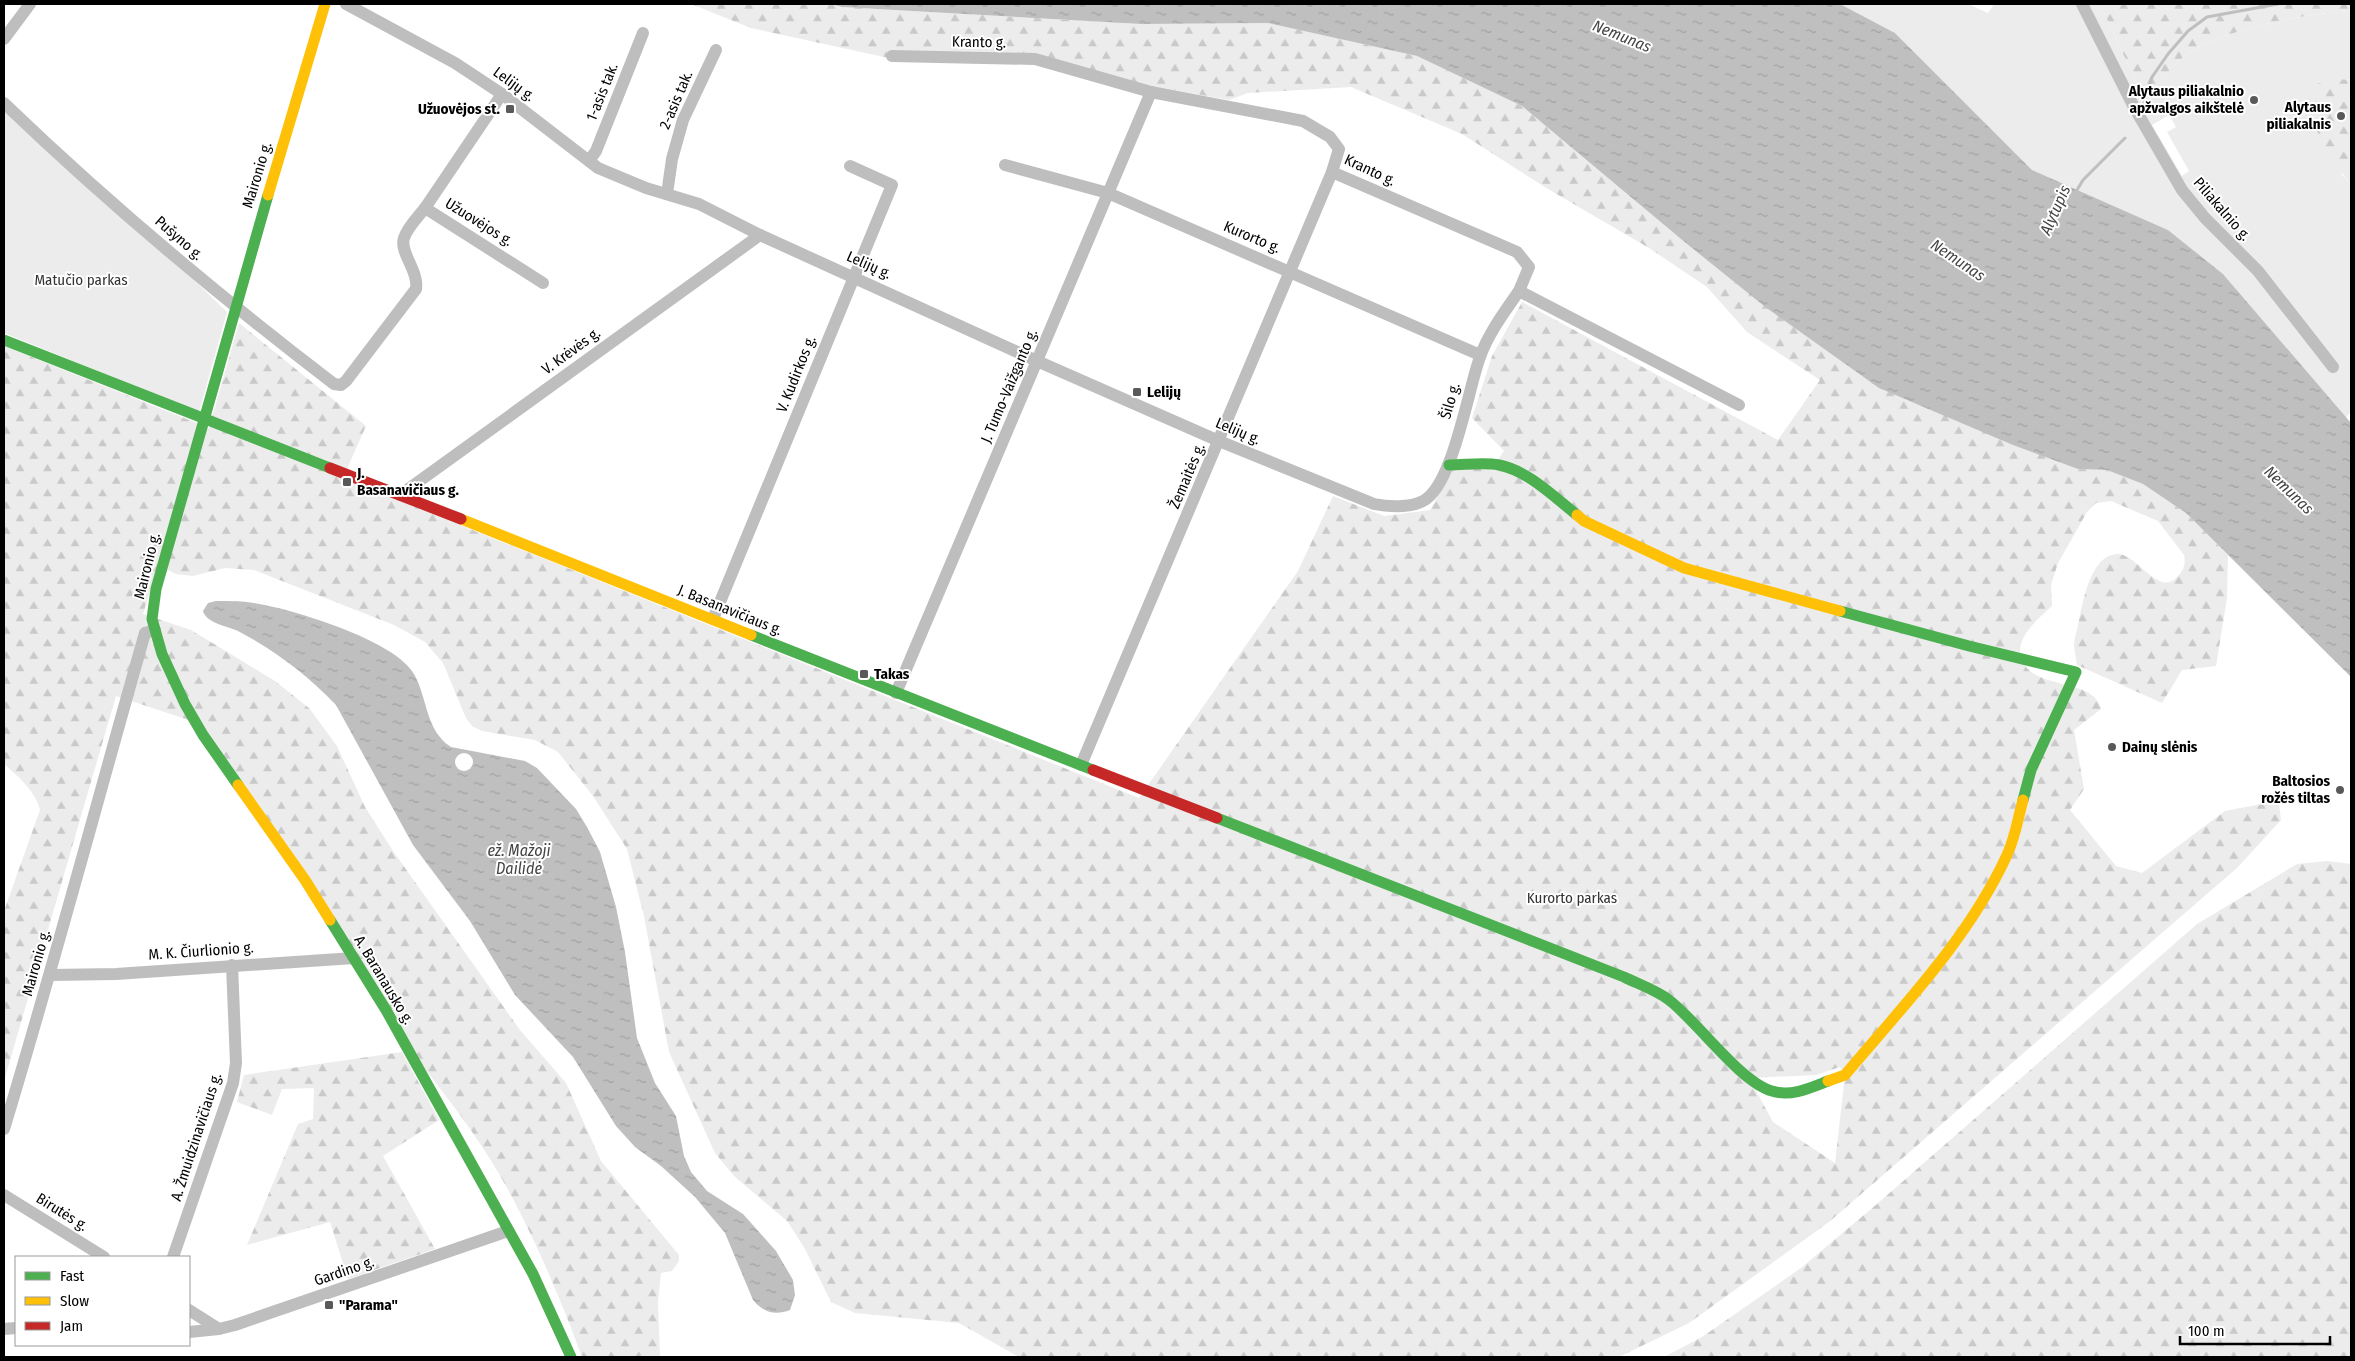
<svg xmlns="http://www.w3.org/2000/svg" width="2355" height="1361" font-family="'Fira Sans Condensed',sans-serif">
  <defs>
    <pattern id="forest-firs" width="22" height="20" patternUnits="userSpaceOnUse" patternTransform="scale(1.25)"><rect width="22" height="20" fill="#ececec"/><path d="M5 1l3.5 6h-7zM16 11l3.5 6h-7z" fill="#c9c9c9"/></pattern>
    <pattern id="water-ripples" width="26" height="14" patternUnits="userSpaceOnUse" patternTransform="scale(1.25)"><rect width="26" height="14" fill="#bfbfbf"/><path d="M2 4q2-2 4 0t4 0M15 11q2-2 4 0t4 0" fill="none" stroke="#a2a2a2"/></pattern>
  </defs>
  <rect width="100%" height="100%" fill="#fff"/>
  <g fill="#ececec" fill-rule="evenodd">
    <path d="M 1840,4 L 1968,4 L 1988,13 L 1994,4 L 2100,4 L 2141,92 L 2153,91 C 2162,81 2172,66 2183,57 C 2216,30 2308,13 2351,11 L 2351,79 L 2323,82 L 2342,175 L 2351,184 L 2351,411 L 2346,418 L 2223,274 L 2168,230 L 2032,170 L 1895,33 ZM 2169,115 L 2176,127 L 2167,132 L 2189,171 L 2182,176 L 2152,125 Z"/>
    <path d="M 4,96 L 227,312 L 199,412 L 4,333 Z"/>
  </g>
  <g fill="url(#forest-firs)" fill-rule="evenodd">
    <path d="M 691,4 L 831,4 L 842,7 L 1141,24 L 1268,23 L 1417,56 L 1522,106 L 1687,244 L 1764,306 L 2078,469 L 2107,470 L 2143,484 L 2186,513 L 2228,555 L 2227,598 L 2216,666 L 2182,670 L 2162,703 L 2077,665 C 2076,659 2075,652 2074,646 C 2074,638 2078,628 2079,620 C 2083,601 2091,555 2117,554 C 2137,553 2159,599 2178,576 C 2184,570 2186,563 2184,555 L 2158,521 L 2111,501 L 2096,503 L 2087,512 L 2058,563 L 2051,585 L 2052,606 C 2038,619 2013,639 2022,660 C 2034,691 2094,677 2101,709 L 2074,730 L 2084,789 L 2070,810 L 2116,866 L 2142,873 L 2225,811 L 2272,802 L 2279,803 L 2281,820 L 2238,867 L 1829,1222 L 1689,1323 L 1619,1357 L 1019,1357 L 959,1323 L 855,1313 L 831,1302 L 805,1249 L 787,1221 L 734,1176 L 715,1153 L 669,1052 L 644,916 L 627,849 L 593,796 L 558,752 L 535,740 L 482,731 L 472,726 L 466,718 L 443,663 L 425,642 L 394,625 L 254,570 L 225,568 L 193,576 L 176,574 L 158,565 L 143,614 L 191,630 L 275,681 L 309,708 L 337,746 L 365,807 L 393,851 L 520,1030 L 566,1083 L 601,1161 L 679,1255 L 679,1261 L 672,1271 L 661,1273 L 658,1302 L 660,1357 L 582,1357 C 563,1305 539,1248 513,1199 C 489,1152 457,1110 425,1069 L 201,724 L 116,696 L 4,1081 L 4,911 L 40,810 C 36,792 18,776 4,764 L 4,346 L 209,428 L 239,323 L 366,426 L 343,478 L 1139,798 L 1298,571 L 1333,496 L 1384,516 L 1430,510 L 1453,469 L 1495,464 L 1504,451 L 1472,418 L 1492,356 L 1522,302 L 1778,440 L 1820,380 L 1747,332 L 1707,287 L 1649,248 L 1548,189 L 1462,134 L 1351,87 L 1248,93 L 1229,100 L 1032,64 L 898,60 L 751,28 ZM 1840,1067 L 1845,1075 L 1835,1163 L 1773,1122 L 1749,1078 L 1816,1075 Z"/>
    <path d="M 2100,4 L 2351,4 L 2351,11 C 2308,13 2216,30 2183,57 C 2172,66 2162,81 2153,92 L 2141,92 Z"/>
    <path d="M 2351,79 L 2351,184 C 2337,169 2295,106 2313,87 C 2321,79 2340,80 2351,79 Z"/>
    <path d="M 2327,861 L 2351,864 L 2351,1357 L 1664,1357 L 1702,1337 L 1801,1268 L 1877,1204 L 2197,924 L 2297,864 Z"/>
    <path d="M 402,1052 L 439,1120 L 383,1156 L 435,1249 L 348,1279 L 330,1222 L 247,1245 L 298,1124 L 313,1119 L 314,1088 L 282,1089 L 272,1115 L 237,1102 L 244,1075 Z"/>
  </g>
  <g fill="url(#water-ripples)">
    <path d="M 831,4 L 1840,4 L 1895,33 L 2032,170 L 2168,230 L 2223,274 L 2351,423 L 2351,677 L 2186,513 L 2143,484 L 2107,470 L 2078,469 L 2013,445 L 1879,388 L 1764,306 L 1687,244 L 1522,106 L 1417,56 L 1268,23 L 1141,24 L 842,7 Z"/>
    <path d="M 216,601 C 229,601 242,601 254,603 C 292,609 395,640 414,674 C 428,699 425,730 451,747 L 525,761 L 537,768 L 576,809 L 587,827 L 600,852 L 616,907 L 625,952 L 637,1038 L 655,1083 L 676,1116 L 684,1156 L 691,1172 L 707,1191 L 743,1214 L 776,1251 L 793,1280 L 795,1295 L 790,1310 C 775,1316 763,1312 753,1300 L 725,1233 L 695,1197 L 661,1166 L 635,1147 L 616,1126 L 573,1057 L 515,995 L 470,921 L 413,845 L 336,705 C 308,675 274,650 238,631 C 227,626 206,623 203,611 L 208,603 Z"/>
  </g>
  <circle fill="#fff" cx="464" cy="762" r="9"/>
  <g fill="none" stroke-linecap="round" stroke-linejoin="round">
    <g stroke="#bfbfbf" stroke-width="3">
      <path d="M 2143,106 L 2152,77 L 2168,54 L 2188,31 L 2207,17 L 2278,4"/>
      <path d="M 2074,195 L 2083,180 L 2125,138"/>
    </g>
    <g stroke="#bebebe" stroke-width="12">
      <path d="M 346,4 L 455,63 L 502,94 L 598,168 L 646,188 L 699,204 L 760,235 L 1037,361 L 1219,441 L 1374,504 C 1388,507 1410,508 1423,501 C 1453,486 1468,389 1480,357 C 1488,334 1505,311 1519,291"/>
      <path d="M 2082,4 L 2134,107 L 2182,190 L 2205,218 L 2258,271 L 2333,367"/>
      <path d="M 4,39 L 30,4"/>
      <path d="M 892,56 L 1035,59 L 1151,92 L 1303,121 L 1330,137 L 1339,149 L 1332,172 L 1517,252 L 1529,267 L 1519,291 L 1739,405"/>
      <path d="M 4,103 C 108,203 219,296 334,384 L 341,385 L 346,381 L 416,289 C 419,271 399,252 404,238 C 407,228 418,217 425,208 L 543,283"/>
      <path d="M 589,161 L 596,151 L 643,33"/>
      <path d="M 1005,165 L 1108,193 L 1480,355"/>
      <path d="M 667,194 L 672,159 L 683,120 L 716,50"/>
      <path d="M 425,208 L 502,94"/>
      <path d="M 400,495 L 760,235"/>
      <path d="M 713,619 L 892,185 L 850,166"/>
      <path d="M 896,693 L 1151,92"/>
      <path d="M 1081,765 L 1332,172"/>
      <path d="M 51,975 L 116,974 L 354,958"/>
      <path d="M 4,1129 C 54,965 98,798 145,633 L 155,630"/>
      <path d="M 4,1195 L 104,1257"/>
      <path d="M 173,1257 L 233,1083 L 236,1063 L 232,965"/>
      <path d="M 189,1310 L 219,1329"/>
      <path d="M 4,1329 L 16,1328"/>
      <path d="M 189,1332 L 219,1329 L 235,1325 L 508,1231"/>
    </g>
    <g stroke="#4caf50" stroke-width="11">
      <path d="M 4,340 L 330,468"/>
      <path d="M 1449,465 C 1465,465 1484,462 1499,465 C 1529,471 1554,497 1577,515"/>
      <path d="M 1840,611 L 1969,646 L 2076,672 L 2031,770 L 2023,800"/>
      <path d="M 751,635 L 1093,770"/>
      <path d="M 238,785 L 203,735 L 185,704 L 162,654 L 152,619 L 156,589 L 268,195"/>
      <path d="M 1217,818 L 1624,977 C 1638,984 1656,990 1669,1000 C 1697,1021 1740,1082 1772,1091 C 1791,1097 1810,1088 1828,1081"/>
      <path d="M 330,920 L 386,1010 L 533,1274 L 571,1357"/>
    </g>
    <g stroke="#ffc107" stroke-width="11">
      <path d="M 268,195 L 325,4"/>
      <path d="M 1577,515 L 1584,521 L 1684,568 L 1840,611"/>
      <path d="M 461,519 L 751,635"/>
      <path d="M 238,785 L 305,880 L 330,920"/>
      <path d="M 1828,1081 L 1845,1075 C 1903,1006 1969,938 2007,855 C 2015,838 2018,818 2023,800"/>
    </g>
    <g stroke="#c62828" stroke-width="11">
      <path d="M 330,468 L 461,519"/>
      <path d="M 1093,770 L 1217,818"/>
    </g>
  </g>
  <g fill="#595959" stroke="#fff" stroke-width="2">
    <circle cx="2254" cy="100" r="5"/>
    <rect x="505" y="104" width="10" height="10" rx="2.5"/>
    <circle cx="2341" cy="116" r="5"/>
    <rect x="1132" y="387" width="10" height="10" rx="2.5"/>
    <rect x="342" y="477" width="10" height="10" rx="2.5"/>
    <rect x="859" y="669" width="10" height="10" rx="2.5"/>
    <circle cx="2112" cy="747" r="5"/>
    <circle cx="2340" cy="790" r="5"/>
    <rect x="324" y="1300" width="10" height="10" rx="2.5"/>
  </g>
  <g text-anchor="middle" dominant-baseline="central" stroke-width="4" stroke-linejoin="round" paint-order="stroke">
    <g font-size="15" fill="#000" stroke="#fff">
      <text transform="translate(979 42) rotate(1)">Kranto g.</text>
      <text transform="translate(514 84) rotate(36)">Lelijų g.</text>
      <text transform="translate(602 92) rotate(-68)">1-asis tak.</text>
      <text transform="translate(676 100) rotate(-67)">2-asis tak.</text>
      <text transform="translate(1370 170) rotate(25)">Kranto g.</text>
      <text transform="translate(257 175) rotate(-73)">Maironio g.</text>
      <text transform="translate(2222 209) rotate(49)">Piliakalnio g.</text>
      <text transform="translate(479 222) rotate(32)">Užuovėjos g.</text>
      <text transform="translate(1252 237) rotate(23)">Kurorto g.</text>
      <text transform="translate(179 238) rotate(41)">Pušyno g.</text>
      <text transform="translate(869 265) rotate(24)">Lelijų g.</text>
      <text transform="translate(571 351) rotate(-36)">V. Krėvės g.</text>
      <text transform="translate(796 374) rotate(-68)">V. Kudirkos g.</text>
      <text transform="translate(1009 386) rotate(-67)">J. Tumo-Vaižganto g.</text>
      <text transform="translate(1450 401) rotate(-74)">Šilo g.</text>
      <text transform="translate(1238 431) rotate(23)">Lelijų g.</text>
      <text transform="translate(1187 476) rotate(-67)">Žemaitės g.</text>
      <text transform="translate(147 566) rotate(-76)">Maironio g.</text>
      <text transform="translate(730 610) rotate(22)">J. Basanavičiaus g.</text>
      <text transform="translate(201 951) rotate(-4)">M. K. Čiurlionio g.</text>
      <text transform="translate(36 963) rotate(-74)">Maironio g.</text>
      <text transform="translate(384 980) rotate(59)">A. Baranausko g.</text>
      <text transform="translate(196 1137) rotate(-72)">A. Žmuidzinavičiaus g.</text>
      <text transform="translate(62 1212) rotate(32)">Birutės g.</text>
      <text transform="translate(344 1271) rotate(-19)">Gardino g.</text>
    </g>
    <g font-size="15" font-weight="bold" fill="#000" stroke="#fff" text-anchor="start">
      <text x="2244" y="91" text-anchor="end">Alytaus piliakalnio<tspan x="2244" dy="17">apžvalgos aikštelė</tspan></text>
      <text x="2331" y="107" text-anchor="end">Alytaus<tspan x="2331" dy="17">piliakalnis</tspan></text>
      <text x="500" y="109" text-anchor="end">Užuovėjos st.</text>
      <text x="1147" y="392">Lelijų</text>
      <text x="357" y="473">J.<tspan x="357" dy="17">Basanavičiaus g.</tspan></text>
      <text x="874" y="674">Takas</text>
      <text x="2122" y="747">Dainų slėnis</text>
      <text x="2330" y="781" text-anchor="end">Baltosios<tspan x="2330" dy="17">rožės tiltas</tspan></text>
      <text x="339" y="1305">"Parama"</text>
    </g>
    <g font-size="15" fill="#333" stroke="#fff">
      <text x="81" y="280">Matučio parkas</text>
      <text x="1572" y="898">Kurorto parkas</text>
    </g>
    <g font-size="16" font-style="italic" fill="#444" stroke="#fff">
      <text transform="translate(1622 36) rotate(22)">Nemunas</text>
      <text transform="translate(2055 210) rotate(-66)">Alytupis</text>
      <text transform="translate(1958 260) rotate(34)">Nemunas</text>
      <text transform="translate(2289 490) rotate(44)">Nemunas</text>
      <text x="519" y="850">ež. Mažoji<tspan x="519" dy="18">Dailidė</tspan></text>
    </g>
  </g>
  <rect width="2355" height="1361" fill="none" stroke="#000000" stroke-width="10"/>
  <rect x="15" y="1256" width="175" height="90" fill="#ffffff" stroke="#999999"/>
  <rect x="25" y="1272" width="25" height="8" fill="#4caf50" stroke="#999999"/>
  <text x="60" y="1281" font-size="15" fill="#000000">Fast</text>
  <rect x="25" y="1297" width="25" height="8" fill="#ffc107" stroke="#999999"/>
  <text x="60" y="1306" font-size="15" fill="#000000">Slow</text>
  <rect x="25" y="1322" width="25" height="8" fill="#c62828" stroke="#999999"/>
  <text x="60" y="1331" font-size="15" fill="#000000">Jam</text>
  <path d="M2180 1336v8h150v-8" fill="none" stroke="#000000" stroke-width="2.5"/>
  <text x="2188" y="1336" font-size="15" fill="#000000" stroke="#ffffff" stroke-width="4" paint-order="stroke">100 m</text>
</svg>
